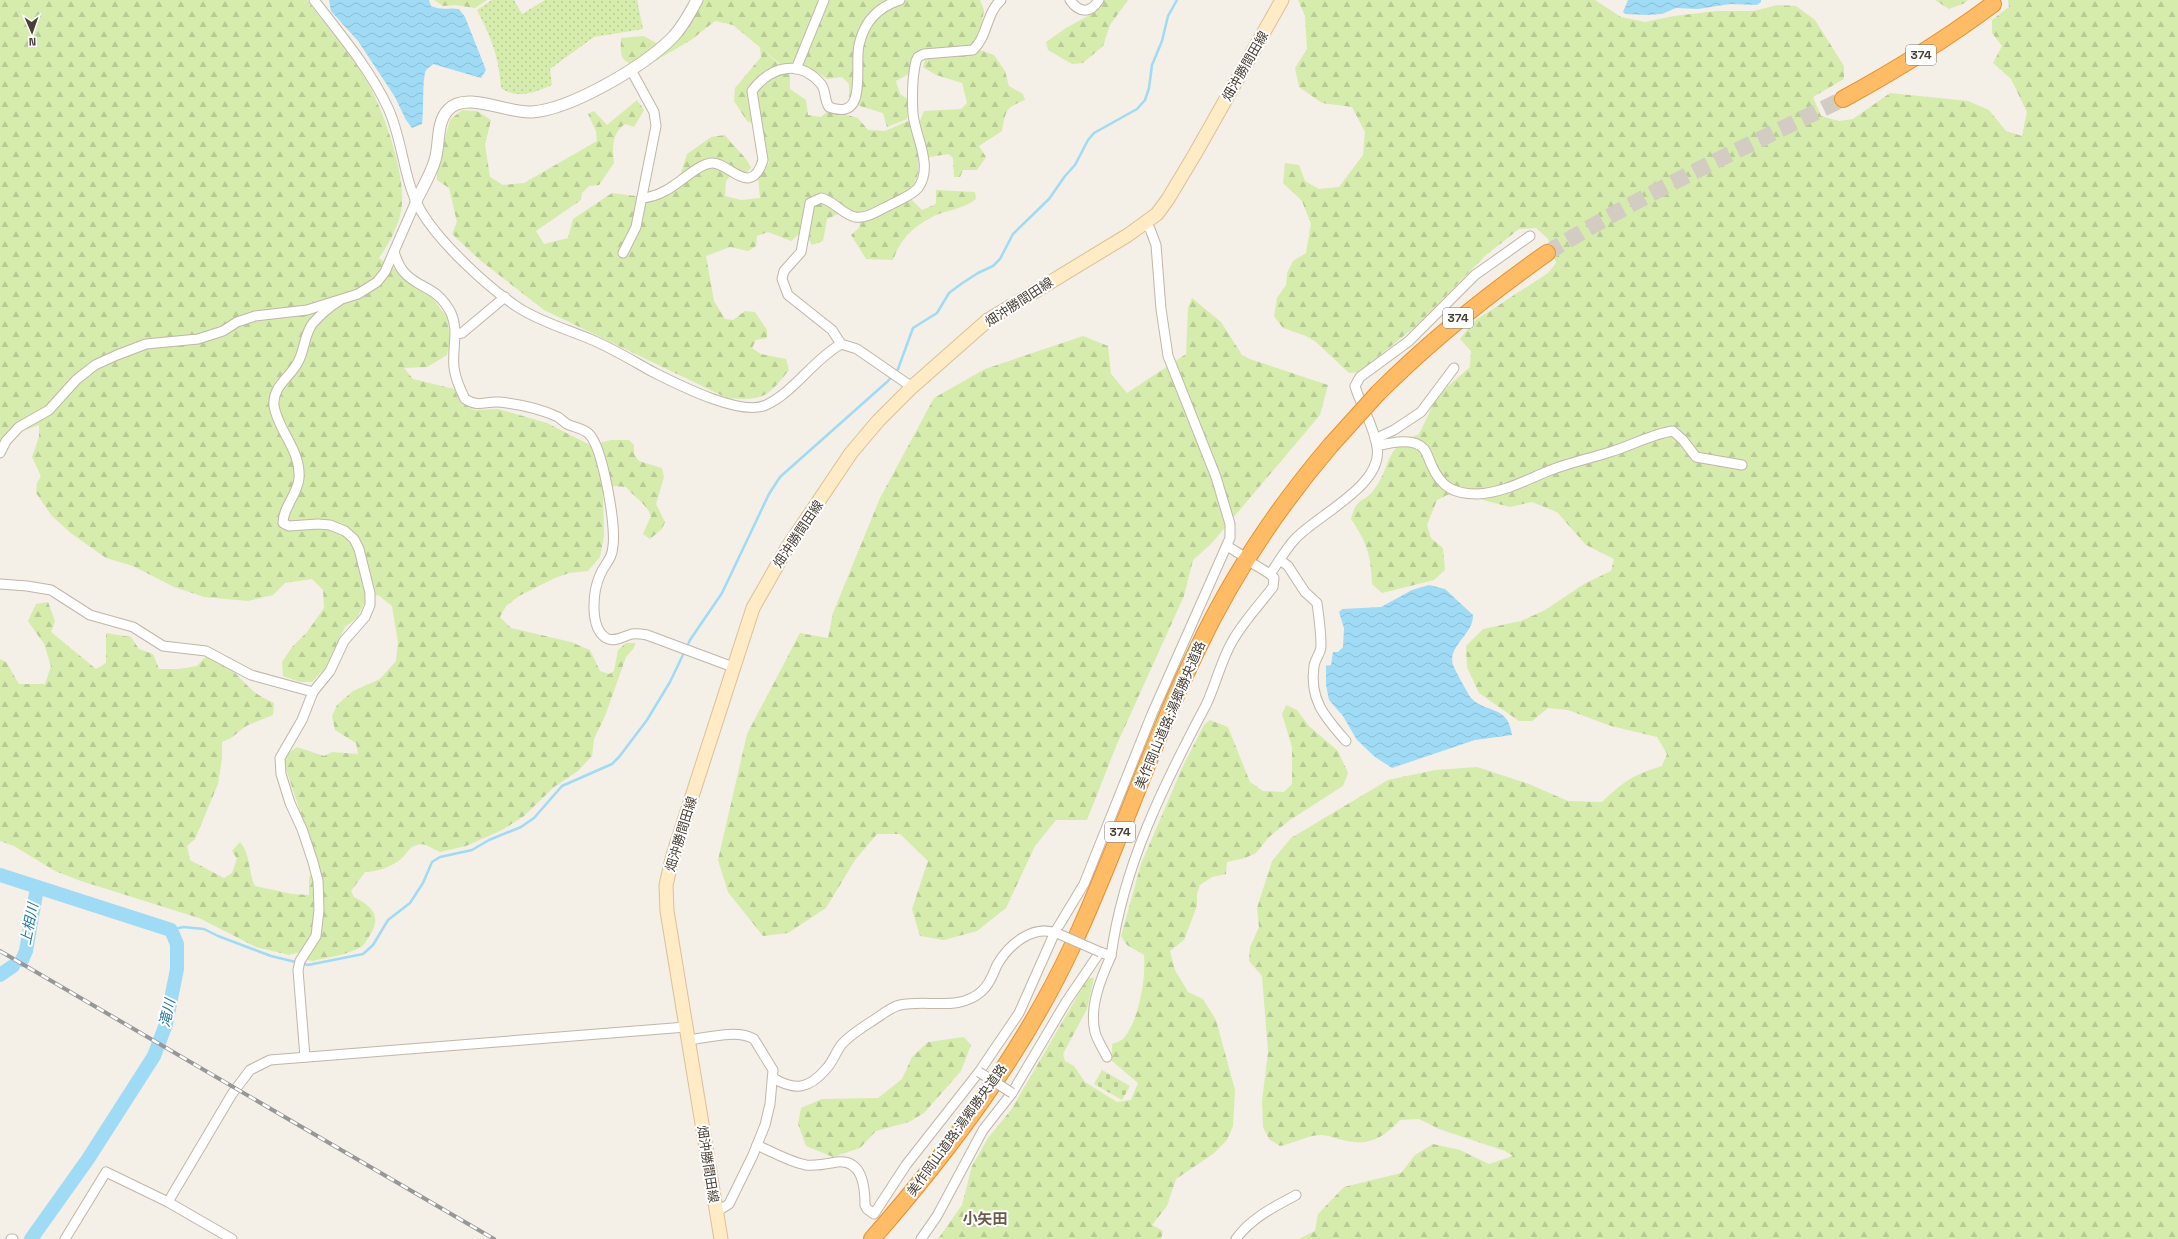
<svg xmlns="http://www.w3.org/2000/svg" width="2178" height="1239" font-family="'Space Grotesk','Noto Sans JP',sans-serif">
  <defs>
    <pattern id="grass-dots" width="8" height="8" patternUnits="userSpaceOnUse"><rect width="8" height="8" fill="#d6ecac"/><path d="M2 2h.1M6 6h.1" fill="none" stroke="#b9cb95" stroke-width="1.8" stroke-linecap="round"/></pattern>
    <pattern id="forest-firs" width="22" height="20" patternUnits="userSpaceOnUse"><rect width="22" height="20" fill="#d6ecac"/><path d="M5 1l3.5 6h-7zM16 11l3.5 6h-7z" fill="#b9cb95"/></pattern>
    <pattern id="cemetery-stones" width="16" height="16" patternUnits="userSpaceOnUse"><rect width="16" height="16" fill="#d6ecac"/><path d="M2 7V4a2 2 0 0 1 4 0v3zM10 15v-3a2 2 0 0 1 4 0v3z" fill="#b9cb95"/></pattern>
    <pattern id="water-waves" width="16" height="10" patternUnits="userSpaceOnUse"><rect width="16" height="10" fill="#9fdbf5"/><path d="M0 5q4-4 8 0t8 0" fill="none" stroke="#8abdd3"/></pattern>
  </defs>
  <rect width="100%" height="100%" fill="#f4efe7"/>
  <path fill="url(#grass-dots)" d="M 492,0 L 514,0 L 522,14 L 545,0 L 637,0 L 643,29 L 594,37 L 550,69 L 552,85 C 535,92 518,100 501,88 C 499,56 491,38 477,10 Z"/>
  <g fill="url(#forest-firs)">
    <path d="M 0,0 L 307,0 C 326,26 348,51 365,78 C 383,108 404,169 402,203 C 401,223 390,242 379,258 L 394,268 L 409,284 L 431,296 L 447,317 L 450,340 L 447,355 L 427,367 L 404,368 L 413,379 L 454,389 L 461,403 L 474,410 L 498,409 L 547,423 L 590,445 L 611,440 L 629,440 L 634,445 L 634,454 L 639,461 L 662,468 L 664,477 L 656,504 L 665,522 L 662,529 L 650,539 L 643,534 L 651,516 C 645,502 635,498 626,487 L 615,486 L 603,490 L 604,536 L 600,557 L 588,571 L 569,573 L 555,578 L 519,596 L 506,606 L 500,617 L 511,628 L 571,642 L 590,650 L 600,671 L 609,674 L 614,671 L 618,650 L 626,643 L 636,643 L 633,649 L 626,657 L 605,716 L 594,739 L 592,756 L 578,771 L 554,787 L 524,816 L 502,830 L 466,846 L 440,852 C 433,850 426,842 417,845 C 410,846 407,853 403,857 C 394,866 377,872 365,872 L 351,891 L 354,897 C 372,906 382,916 370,935 C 367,939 365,945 361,947 C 347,955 329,957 313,961 L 307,960 L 307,955 L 300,952 L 289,955 L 256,947 L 199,918 L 81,881 L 55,871 L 14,846 L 0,841 L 0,659 L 6,662 L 19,684 L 45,684 L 51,666 L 44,644 L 28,621 L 36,604 L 48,602 L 55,621 L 51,632 L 96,669 L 106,663 L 106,633 L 131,637 L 139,649 L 153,654 L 159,669 L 179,669 L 197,666 L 206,656 C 228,661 234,673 250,688 C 257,695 265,699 274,703 L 273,715 L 246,726 L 231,738 L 222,742 L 222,758 L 218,784 L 195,839 L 187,846 L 190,860 L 224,878 L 232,873 L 237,859 L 232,851 L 240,842 C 251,855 248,871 255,886 L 292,894 L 309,895 L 309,877 L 318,865 L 282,757 L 297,747 L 324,756 L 332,752 L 358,754 L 356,743 L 335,730 L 332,716 L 337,705 L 353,691 L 380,679 L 396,661 L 398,642 L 392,606 L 378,595 L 366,600 L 357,618 L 345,627 L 326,667 L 312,682 L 300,682 L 283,676 L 282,662 L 292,647 L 307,632 L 324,608 L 323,590 L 312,579 L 285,583 L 273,595 L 248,601 L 204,597 L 174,587 L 133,566 L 106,558 L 72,534 L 52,516 L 36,493 L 37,483 L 41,476 L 32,457 L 39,437 L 39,425 L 19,432 L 0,447 Z"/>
    <path d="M 434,0 L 487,0 L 475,8 L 455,5 L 443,6 Z"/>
    <path d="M 701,0 L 980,0 L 984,10 L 981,29 L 975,43 L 966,48 L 913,58 L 909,74 L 896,81 L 900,94 L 908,99 L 907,119 L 887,127 L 883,113 L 860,106 L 849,101 L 849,84 L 842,77 L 827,79 C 811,67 801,63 780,64 L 733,25 L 715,21 L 691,40 L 645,67 C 622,62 620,62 621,38 L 644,36 L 656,43 L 667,46 Z"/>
    <path d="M 1102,0 L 1128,0 L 1110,25 L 1103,46 L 1083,63 L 1072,64 L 1048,50 L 1046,42 L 1066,28 L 1095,12 Z"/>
    <path d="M 1298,0 L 1595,0 L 1621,17 L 1645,22 L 1674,16 L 1717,11 L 1754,11 L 1777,5 L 1796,6 L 1815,20 L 1844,66 L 1844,79 L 1813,97 L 1821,116 L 1839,121 L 1853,119 L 1890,93 L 1968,101 L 1989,110 L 2006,131 L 2022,136 L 2027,112 L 2011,79 L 1993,63 L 2002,46 L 1992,33 L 1992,20 L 2009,7 L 2008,0 L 2178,0 L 2178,1239 L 1299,1239 L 1315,1231 L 1318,1214 L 1344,1187 L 1401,1173 L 1415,1155 L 1433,1144 L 1460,1150 L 1489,1164 L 1513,1156 L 1505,1151 L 1439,1129 L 1419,1119 L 1400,1120 C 1383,1138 1368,1147 1343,1140 C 1336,1139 1328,1135 1322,1135 C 1307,1135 1295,1143 1280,1146 L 1269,1139 L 1263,1127 L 1262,1101 L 1268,1052 L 1262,976 L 1249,961 L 1250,947 L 1259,927 L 1257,908 L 1272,861 L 1291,838 L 1388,780 L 1435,770 L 1477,767 L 1529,784 L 1568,801 L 1602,802 C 1624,781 1633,775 1662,766 L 1667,754 L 1657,737 L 1611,726 L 1568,710 L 1548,708 L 1532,721 L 1519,721 L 1479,693 L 1467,667 L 1466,646 L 1483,629 L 1521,621 L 1545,610 L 1584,584 L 1611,571 L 1614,559 L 1586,545 L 1557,512 L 1532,502 L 1510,507 L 1471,497 L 1447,495 L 1437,500 L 1427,525 L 1431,538 L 1443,548 L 1445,570 L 1434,580 L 1382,593 L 1372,584 C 1371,554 1367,543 1351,519 C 1357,495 1365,504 1375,488 C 1384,477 1386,462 1393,452 C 1399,443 1410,438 1419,434 L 1438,395 L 1470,367 L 1471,351 L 1460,339 L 1473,322 L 1548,273 L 1556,263 L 1548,239 L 1536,228 L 1519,229 L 1486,255 L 1416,326 L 1359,372 L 1349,373 L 1316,342 L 1306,336 L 1283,328 L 1274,316 L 1277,298 L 1286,285 L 1287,273 L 1293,261 L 1306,253 L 1311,224 L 1302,201 L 1283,183 L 1285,163 L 1299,165 L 1305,181 L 1319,189 L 1339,187 L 1363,155 L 1365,132 L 1352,107 L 1322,103 L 1299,87 L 1295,68 L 1307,49 L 1305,16 Z"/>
    <path d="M 1935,0 L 1968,0 L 1965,3 L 1949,9 Z"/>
    <path d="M 760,47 L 790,75 L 790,89 L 806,100 L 808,115 L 821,117 L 829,110 L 858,118 L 868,130 L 885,131 L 908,121 L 919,123 L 924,111 L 961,109 L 967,103 L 962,83 L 936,75 L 923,67 L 926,57 L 968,54 L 980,50 L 994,55 L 1005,71 L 1009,86 L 1023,94 L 1025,100 C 1005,108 1006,110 1002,131 L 979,146 L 986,157 L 977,170 L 963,170 L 960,177 L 954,177 L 953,158 L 948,154 L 918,159 C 920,180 913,180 910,198 L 922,210 L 936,204 L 936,190 L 975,192 L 976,199 C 962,210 949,209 934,216 C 912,227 901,239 893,260 L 866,259 L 851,235 L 860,227 L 857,214 L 847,210 L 827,219 L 823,241 L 812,245 L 807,237 L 798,235 L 791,241 L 768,232 L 757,236 L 756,246 L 748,251 L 730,247 L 706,256 L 714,301 L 725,319 L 733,320 L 745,311 L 755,312 L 767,330 L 767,338 L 756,340 L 752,348 L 761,354 L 786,359 L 789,370 C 767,398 762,401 727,398 L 544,310 L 481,261 L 452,234 L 457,222 L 449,188 L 437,180 L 437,168 L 450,120 L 462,110 L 477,111 L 491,120 L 485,145 L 490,177 L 503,185 L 524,183 L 597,141 L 596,131 L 588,114 L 594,111 L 607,125 L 637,100 L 644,110 L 634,127 L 625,124 C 612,133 612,148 614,163 L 599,185 L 589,186 L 582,193 L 581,200 L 536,231 L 544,244 L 568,238 L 573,219 L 612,193 L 659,199 L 676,188 L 687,154 L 711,137 L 725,135 C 733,147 746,155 751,168 L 744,175 L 734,173 L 726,181 L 725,196 L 741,200 L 760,198 L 758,176 L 769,163 L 761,127 L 747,121 L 734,101 L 735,88 L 761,57 Z"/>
    <path d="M 1192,298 L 1221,322 L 1242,355 L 1250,359 L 1328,385 L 1320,415 L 1211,544 L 1193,560 L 1184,596 L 1117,744 L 1087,820 L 1056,820 L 1035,846 L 1006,908 L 977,931 L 944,940 L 920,936 L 912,909 L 928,861 L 900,834 L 877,834 L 855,860 L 826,908 L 788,933 L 763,936 L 728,892 L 718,860 L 747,734 L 800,633 L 828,638 L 833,613 L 880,498 L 934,398 L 985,369 L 1083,336 L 1108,346 L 1111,374 L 1127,393 L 1186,354 L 1188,308 Z"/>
    <path d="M 1286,705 L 1297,710 L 1309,726 L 1338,751 L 1348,773 L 1343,786 L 1290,820 L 1269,837 L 1256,853 L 1245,858 L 1227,862 L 1226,874 L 1212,877 L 1200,885 L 1197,894 L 1197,906 L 1184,940 L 1170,951 L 1175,970 L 1188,992 L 1203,999 L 1216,1020 L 1235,1090 L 1233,1126 L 1227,1140 L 1213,1154 L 1176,1179 L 1167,1206 L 1152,1225 L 1163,1231 L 1161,1239 L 938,1239 L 962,1205 L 972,1166 L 988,1138 L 1011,1110 L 1088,978 L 1094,978 L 1087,1009 L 1063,1054 L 1065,1061 L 1074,1066 L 1085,1082 L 1117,1102 L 1131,1100 L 1138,1083 L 1112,1061 L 1112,1044 C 1115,1043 1120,1041 1123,1039 C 1139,1021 1146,979 1144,955 L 1127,945 L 1121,936 L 1141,864 L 1183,766 L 1204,725 L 1210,720 L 1228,727 L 1250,782 L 1263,791 L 1284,792 L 1292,784 L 1292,747 L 1282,714 Z"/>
    <path d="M 964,1037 L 971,1045 L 961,1071 L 924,1113 L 909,1122 L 876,1131 L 860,1148 L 833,1157 L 806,1146 L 798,1124 L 801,1108 L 822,1099 L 878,1098 L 902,1079 L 912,1057 L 928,1042 Z"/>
  </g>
  <path fill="url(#cemetery-stones)" d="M 1102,1070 L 1130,1086 L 1122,1100 L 1094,1084 Z"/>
  <g fill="url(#water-waves)">
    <path d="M 329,0 L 429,0 L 431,6 C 443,11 448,7 459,9 L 465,17 L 486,70 L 481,78 L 433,64 C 431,66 428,68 426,70 C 422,78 424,112 422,124 L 412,128 L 406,120 L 395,97 L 358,41 L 331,11 Z"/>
    <path d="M 1628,0 L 1761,0 L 1761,2 L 1757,5 L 1730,4 L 1698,9 L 1676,8 L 1662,14 L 1647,15 L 1625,14 L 1623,12 Z"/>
    <path d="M 1429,585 L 1445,589 L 1473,615 C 1474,634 1447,646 1453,665 C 1456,672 1467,692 1471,698 C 1486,714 1508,704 1512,735 L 1475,740 L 1392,768 L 1375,757 L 1357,740 L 1343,716 L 1329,700 L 1326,685 L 1326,666 L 1331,665 L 1333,652 L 1338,652 L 1343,647 L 1344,628 L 1339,612 L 1342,609 L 1381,607 L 1412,590 Z"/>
  </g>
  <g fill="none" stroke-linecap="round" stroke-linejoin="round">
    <path stroke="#9fdbf5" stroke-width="2.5" d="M 171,930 L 183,927 L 204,929 L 218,936 L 271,956 L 308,965 L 363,954 L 373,945 L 388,920 L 410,903 L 423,883 L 432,862 L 440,857 L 472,850 L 489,840 L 521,827 L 534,818 L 562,786 L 612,764 L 619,757 L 647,720 L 670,682 L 690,640 L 722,593 L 769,494 L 780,477 L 888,381 L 898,369 L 913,328 L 937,313 L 949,293 L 961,284 L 978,273 L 993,266 L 1000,259 L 1013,234 L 1049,199 L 1065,176 L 1075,165 L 1088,140 L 1094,133 L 1137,109 L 1145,100 L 1149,88 L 1152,65 L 1162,41 L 1168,16 L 1177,0"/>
    <g stroke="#9fdbf5" stroke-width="14">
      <path d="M 0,875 L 171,930 L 177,944 L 177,969 L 166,1024 L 154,1056 L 88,1159 L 31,1239"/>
      <path d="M 22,960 L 26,951 L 37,888"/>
      <path d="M 0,975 L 13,966"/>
    </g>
    <path stroke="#d2ccc3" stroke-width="16" stroke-dasharray="16 8" stroke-linecap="butt" d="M 1547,253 C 1642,194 1743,148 1843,99"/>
    <g stroke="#c1b6a8" stroke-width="11">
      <g id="minor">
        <path d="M 314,0 C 340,34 370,69 388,108 C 403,140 403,180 421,211 C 440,243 487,287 519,308 C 541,322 566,329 590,339 C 612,348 633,361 653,372 C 677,384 741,417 766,405 C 793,393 813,360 841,344 L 857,349 L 912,387"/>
        <path d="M 1070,0 C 1079,13 1090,14 1099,0"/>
        <path d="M 796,69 L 824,0"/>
        <path d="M 642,198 C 673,196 691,165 712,163 C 729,162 751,199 763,160 L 752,91 C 770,67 799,58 821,84 C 826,90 824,100 829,107 C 869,122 854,66 859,45 C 864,22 878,7 900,0"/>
        <path d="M 394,252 C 396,258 399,266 403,271 C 417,289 437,285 451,313 C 459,331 452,348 454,367 C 455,377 460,389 465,399 C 480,408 484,401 499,402 C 518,404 541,409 558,417 C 561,419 564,422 567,424 C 575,428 583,428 589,434 C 603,448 616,525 613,546 C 612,560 605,563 600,575 C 593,591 589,627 606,638 C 614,643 624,636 632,634 C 637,633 642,634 647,635 L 733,667"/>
        <path d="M 623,253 L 636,227 L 656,126 L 654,112 L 631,70"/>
        <path d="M 456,334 L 462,333 L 505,297"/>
        <path d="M 841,344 L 832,330 L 788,295 L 782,279 L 784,271 L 801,252 L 810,203 L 821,198 C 834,201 842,214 855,217 C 867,219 879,210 890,205 C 899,200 911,196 918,188 C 934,166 915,136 913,114 C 912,97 912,78 916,61 L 918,57 L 924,54 L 973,50 C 988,36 986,13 1001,0"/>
        <path d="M 1375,439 L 1394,430 L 1421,412 L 1454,368"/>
        <path d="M 1377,446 C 1390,443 1414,437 1424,449 C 1428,454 1429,461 1432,466 C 1441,487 1454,494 1477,494 C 1502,493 1524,481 1546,472 C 1567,463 1589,459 1610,452 C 1631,446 1651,434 1673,431 L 1683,440 L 1696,457 L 1742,465"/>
        <path d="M 0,453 L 6,441 L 19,427 L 49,410 L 76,380 L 95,365 L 117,355 L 146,344 L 198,339 L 223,331 L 237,322 L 255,316 L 307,310 L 358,294 L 377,282 L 385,272 L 416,201"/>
        <path d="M 1227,546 L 1240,554"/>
        <path d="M 1280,560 L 1288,566 L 1305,592 L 1317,603 C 1319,617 1321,632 1321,646 C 1321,653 1315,659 1314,666 C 1309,700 1325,717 1346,741"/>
        <path d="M 1252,563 L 1270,574"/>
        <path d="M 0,584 L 27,586 L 51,590 L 90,615 L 133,627 L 163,646 L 206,651 L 251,675 L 313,692"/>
        <path d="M 1111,956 C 1123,866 1164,784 1206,705 C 1216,684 1221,660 1233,640 C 1244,621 1260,604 1273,587 L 1274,578 L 1270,574 C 1278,563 1285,550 1295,539 C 1317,515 1384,485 1377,447 C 1374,425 1361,407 1355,386 L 1360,377 L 1409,341 L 1475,275 L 1530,236"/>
        <path d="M 688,1040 C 707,1038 736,1029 754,1039 L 773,1070 L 770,1104 L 765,1125 L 753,1155 L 729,1204 L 716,1212"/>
        <path d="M 305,1057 L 298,970 L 300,961 L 316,936 L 319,910 L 318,881 L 313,862 L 302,829 L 290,803 L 281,774 L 280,758 L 302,720 L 313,692 L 330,671 L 344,641 L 365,617 L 370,605 L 370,593 L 359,549 L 354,539 L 345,531 L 330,525 L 318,524 L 289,526 L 283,523 C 283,507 298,494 299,478 C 301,450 278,431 274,406 C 272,386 290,378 298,362 C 305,350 304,334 313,323 C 321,314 329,307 339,301"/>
        <path d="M 773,1078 C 795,1091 809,1089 826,1069 C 833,1062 836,1051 842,1044 C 849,1036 860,1029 869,1023 C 878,1018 890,1007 900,1005 C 928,999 959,1012 982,991 C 990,984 993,974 997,965 C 1009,944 1034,923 1059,934"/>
        <path d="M 757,1145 C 772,1152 790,1162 806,1165 C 818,1166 826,1164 837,1162 C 863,1159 865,1188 865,1205 L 867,1209 L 874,1214 L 906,1165 L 979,1072 L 1019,1013 L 1055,932 L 1084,884 L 1152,714 L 1230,538 L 1230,524 L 1216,477 L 1168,356 L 1161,309 L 1156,245 L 1150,229 L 1145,224"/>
        <path d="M 168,1202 L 232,1094 L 250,1070 L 270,1060 L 686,1027"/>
        <path d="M 11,1239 L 13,1239"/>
        <path d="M 65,1239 L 106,1172 L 168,1202 L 232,1239"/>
        <path d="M 921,1239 L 937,1216 L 983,1130 L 1012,1093 L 1066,1002 L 1100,952 L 1111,956 C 1101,978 1089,1007 1095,1032 C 1097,1040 1103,1049 1107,1057"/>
        <path d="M 1236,1239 C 1251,1218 1274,1207 1296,1195"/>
      </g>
    </g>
    <g stroke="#c1b6a8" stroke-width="13">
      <path id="tertiary" d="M 416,201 C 423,187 431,174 435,160 C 440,144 436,123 448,110 C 466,90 508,114 532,112 C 572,109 644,66 672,38 C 683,27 690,13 697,0"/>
    </g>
    <g stroke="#dbc195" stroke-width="15">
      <path id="secondary" d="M 721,1239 L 667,911 L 666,885 L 673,855 L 753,608 L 787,548 L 851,453 L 878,421 L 912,387 L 988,320 L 1128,235 L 1157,214 L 1168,199 L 1195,154 L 1282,0"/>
    </g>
    <g stroke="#e9902d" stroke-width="18">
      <g id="motorway">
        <path d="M 1843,99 C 1896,70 1945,40 1993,4"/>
        <path d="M 1378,393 C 1431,340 1486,296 1547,253"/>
        <path d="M 872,1239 C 949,1151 1021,1055 1071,949 C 1117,851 1150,747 1197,650 C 1232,576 1278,507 1331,445"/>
      </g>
    </g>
    <use href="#minor" stroke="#fff" stroke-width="9"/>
    <use href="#tertiary" stroke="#fff" stroke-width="11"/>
    <use href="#secondary" stroke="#ffebc6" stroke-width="13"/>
    <use href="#motorway" stroke="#ffbc67" stroke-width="16"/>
    <g stroke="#979797" stroke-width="4">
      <path id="rail" d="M 0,951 L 494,1239"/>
    </g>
    <use href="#rail" stroke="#fff" stroke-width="2.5" stroke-dasharray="8" stroke-linecap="butt"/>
    <g stroke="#c1b6a8" stroke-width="11" stroke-linecap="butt">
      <g id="minor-bridge">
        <path d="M 1059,934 L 1100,952"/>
        <path d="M 979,1072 L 1012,1093"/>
      </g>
    </g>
    <g stroke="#e9902d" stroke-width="18" stroke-linecap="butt">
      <path id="motorway-bridge" d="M 1331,445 L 1378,393"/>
    </g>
    <use href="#minor-bridge" stroke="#fff" stroke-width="9"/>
    <use href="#motorway-bridge" stroke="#ffbc67" stroke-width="16"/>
  </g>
  <g text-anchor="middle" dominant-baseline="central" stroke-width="4" stroke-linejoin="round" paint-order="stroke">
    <g fill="#fff" stroke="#7f7972" stroke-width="1">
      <rect x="1906" y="45" width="30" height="20" rx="3"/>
      <rect x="1443" y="308" width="30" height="20" rx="3"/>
      <rect x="1105" y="822" width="30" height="20" rx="3"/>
    </g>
    <g font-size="12" font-weight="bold" fill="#483f35">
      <text x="1921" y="55">374</text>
      <text x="1458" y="318">374</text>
      <text x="1120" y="832">374</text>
    </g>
    <g font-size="13" fill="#483f35" stroke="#fff">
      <text transform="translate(1245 66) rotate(-60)">畑沖勝間田線</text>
      <text transform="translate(1019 302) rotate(-33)">畑沖勝間田線</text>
      <text transform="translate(798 534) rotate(-56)">畑沖勝間田線</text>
      <text transform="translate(1170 715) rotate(-67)">美作岡山道路;湯郷勝央道路</text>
      <text transform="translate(681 834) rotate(-73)">畑沖勝間田線</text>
      <text transform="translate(957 1130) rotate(-54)">美作岡山道路;湯郷勝央道路</text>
      <text transform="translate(708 1164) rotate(81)">畑沖勝間田線</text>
    </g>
    <g font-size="14" font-style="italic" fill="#237aa2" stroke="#fff">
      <text transform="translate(29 924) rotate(-79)">上相川</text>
      <text transform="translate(167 1013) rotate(-77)">滝川</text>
    </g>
    <g font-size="15" font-weight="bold" fill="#6c5b4b" stroke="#fff">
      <text x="985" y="1218">小矢田</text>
    </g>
  </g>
  <g transform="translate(32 32) rotate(178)" stroke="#ffffff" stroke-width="3" paint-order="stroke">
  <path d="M0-3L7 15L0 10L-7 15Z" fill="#483f35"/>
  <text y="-6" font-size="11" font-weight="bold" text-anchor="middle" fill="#483f35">N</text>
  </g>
</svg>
